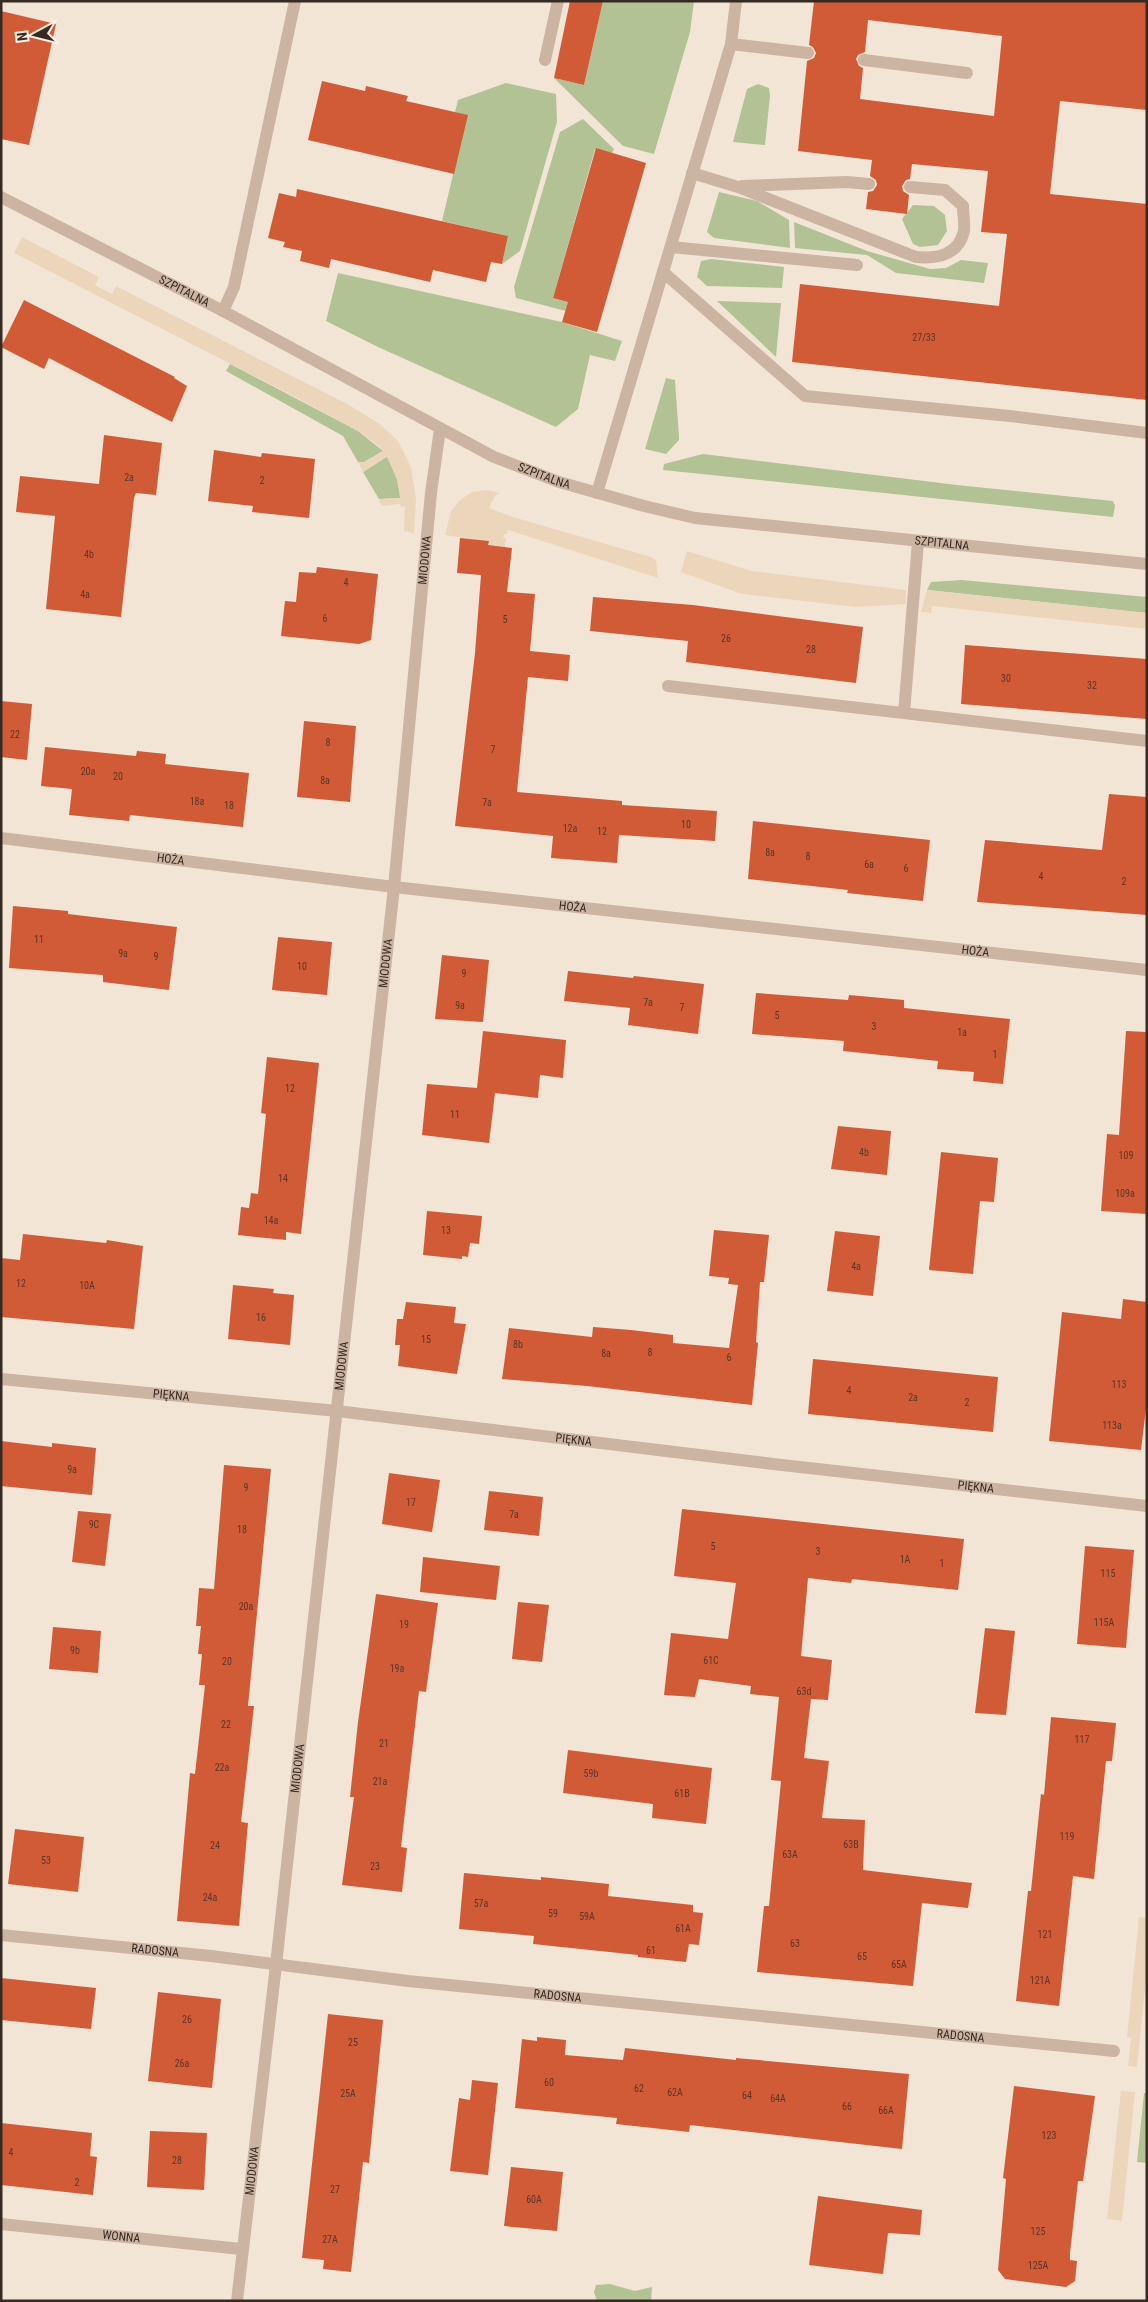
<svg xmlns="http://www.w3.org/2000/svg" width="1148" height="2302" font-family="'Roboto Condensed',sans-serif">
  <rect width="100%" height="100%" fill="#f3e5d5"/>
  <g fill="#b3c295">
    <path d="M 603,1 L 694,1 L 690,32 L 654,154 L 623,146 L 554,78 L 584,85 Z"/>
    <path d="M 506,83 L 556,94 L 557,122 L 520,251 L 502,264 L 508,236 L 442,221 L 467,116 L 455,112 L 458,100 Z"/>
    <path d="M 758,84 L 769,88 L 770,96 L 765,145 L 733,142 L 747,89 Z"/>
    <path d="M 583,119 L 614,149 L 612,153 L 595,149 L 553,298 L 568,302 L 566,311 L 516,298 L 514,287 L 560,132 Z"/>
    <path d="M 719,192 L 757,201 L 789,220 L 790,248 L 714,238 L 707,232 Z"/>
    <path d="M 913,205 L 934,206 L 945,215 L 947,231 L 938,245 L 920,247 L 913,244 L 902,219 Z"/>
    <path d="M 794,222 L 867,251 L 930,269 L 946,268 L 961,260 L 988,263 L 984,283 L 896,273 L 867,255 L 795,248 Z"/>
    <path d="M 711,259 L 784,267 L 782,288 L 707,286 L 697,277 L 701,261 Z"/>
    <path d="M 338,273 L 562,322 L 622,341 L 615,361 L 590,355 L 578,409 L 556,427 L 378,347 L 326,321 Z"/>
    <path d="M 717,301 L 781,303 L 776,357 Z"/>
    <path d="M 230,364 L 358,431 L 383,451 L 364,462 L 358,462 L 343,436 L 226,371 Z"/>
    <path d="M 666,378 L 675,380 L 679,437 L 679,440 L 666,454 L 645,449 Z"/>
    <path d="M 703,454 L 957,485 L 1113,501 L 1115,506 L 1113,517 L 663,470 L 664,464 Z"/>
    <path d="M 387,456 L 397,479 L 401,498 L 379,499 L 363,472 Z"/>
    <path d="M 962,580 L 1147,597 L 1147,613 L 927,590 L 931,582 Z"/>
    <path d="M 1144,2093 L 1147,2093 L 1147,2163 L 1137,2162 Z"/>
    <path d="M 610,2284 L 635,2291 L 652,2287 L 651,2301 L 597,2301 L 594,2292 L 596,2285 Z"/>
  </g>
  <g fill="#ecd6bb">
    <path d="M 22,237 L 99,277 L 95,285 L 112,294 L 116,286 L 347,404 L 380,424 L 398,441 L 411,467 L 416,499 L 414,533 L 404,531 L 405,506 L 401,507 L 400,504 L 382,506 L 379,499 L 400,498 L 397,479 L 387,457 L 363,472 L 358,462 L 365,462 L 383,451 L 379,446 L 358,431 L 301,400 L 14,253 Z"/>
    <path d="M 486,490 L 500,493 L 495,496 L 489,508 L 513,517 L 651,557 L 656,560 L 658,578 L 508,530 L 507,534 L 504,534 L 503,538 L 506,538 L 505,547 L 488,546 L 488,542 L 445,535 L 451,511 L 460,500 L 472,492 Z"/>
    <path d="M 687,551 L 752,571 L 906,590 L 906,604 L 856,607 L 742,594 L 681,572 Z"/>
    <path d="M 927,590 L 1147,613 L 1147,629 L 932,606 L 931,613 L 921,612 Z"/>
    <path d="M 1139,1917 L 1147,1918 L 1147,1970 L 1137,2067 L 1128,2066 L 1131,2038 L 1127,2037 Z"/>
    <path d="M 1121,2091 L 1135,2092 L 1122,2221 L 1107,2219 Z"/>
  </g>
  <g fill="#d05b36" fill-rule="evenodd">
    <path d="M 570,1 L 603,1 L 584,85 L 554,78 Z"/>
    <path d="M 814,1 L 1147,1 L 1147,110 L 1060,101 L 1050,194 L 1147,204 L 1147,400 L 792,362 L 800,284 L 999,306 L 1007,234 L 981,232 L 988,171 L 912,164 L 910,179 L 906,180 L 902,186 L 903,191 L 909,195 L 907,214 L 866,209 L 868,192 L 873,191 L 877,185 L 876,180 L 870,176 L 872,160 L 798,151 L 807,61 L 814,58 L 816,53 L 813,47 L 809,45 ZM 868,20 L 1002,36 L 994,116 L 860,99 L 863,68 L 859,66 L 856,59 L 858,55 L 865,52 Z"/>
    <path d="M 1,11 L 56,24 L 29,145 L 1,139 Z"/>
    <path d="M 322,81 L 365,91 L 366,86 L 408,96 L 406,101 L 468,115 L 454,174 L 308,140 Z"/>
    <path d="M 596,148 L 646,163 L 597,332 L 562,322 L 568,302 L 553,298 Z"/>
    <path d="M 297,189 L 508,236 L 502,264 L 491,262 L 486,282 L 433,270 L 430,282 L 331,259 L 329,268 L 300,261 L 302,251 L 283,247 L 285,242 L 268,238 L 279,193 L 296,197 Z"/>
    <path d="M 24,300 L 175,377 L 174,378 L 187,386 L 172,422 L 49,358 L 44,369 L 1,347 Z"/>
    <path d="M 104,435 L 162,443 L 156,495 L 136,493 L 134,498 L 121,617 L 46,609 L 55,516 L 16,512 L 20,476 L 99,484 Z"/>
    <path d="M 214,450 L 261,457 L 262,453 L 315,459 L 309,518 L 252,512 L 253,506 L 208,501 Z"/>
    <path d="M 460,538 L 489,541 L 488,545 L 512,548 L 507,592 L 535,594 L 530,651 L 570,655 L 568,681 L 528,677 L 517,792 L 622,801 L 622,805 L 717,811 L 715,841 L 619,835 L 617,863 L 551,858 L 553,836 L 455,826 L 475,653 L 481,575 L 457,573 Z"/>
    <path d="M 317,567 L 378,574 L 371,640 L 359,644 L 281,636 L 285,601 L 296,602 L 299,572 L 316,573 Z"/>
    <path d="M 593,597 L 693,605 L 863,627 L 856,683 L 686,662 L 688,641 L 590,631 Z"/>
    <path d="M 965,645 L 1147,659 L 1147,719 L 961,704 Z"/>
    <path d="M 1,701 L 32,704 L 27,760 L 1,757 Z"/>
    <path d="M 304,721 L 356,726 L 350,802 L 297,797 Z"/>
    <path d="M 45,747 L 136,756 L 137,751 L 166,754 L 165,764 L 249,773 L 243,827 L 130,815 L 129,821 L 69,815 L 72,789 L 41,786 Z"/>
    <path d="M 1109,794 L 1147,797 L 1147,915 L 977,902 L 985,840 L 1102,850 Z"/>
    <path d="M 753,821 L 930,840 L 923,901 L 847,893 L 848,890 L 748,879 Z"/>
    <path d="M 13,906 L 68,911 L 68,914 L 177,927 L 169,990 L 103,982 L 103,975 L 9,968 Z"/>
    <path d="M 278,937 L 332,942 L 327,995 L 272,990 Z"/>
    <path d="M 442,955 L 489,960 L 483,1022 L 435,1019 Z"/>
    <path d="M 568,971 L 633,978 L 634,976 L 704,984 L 698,1034 L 628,1025 L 630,1008 L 564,1001 Z"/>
    <path d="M 756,993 L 848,1000 L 849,995 L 904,1000 L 904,1008 L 1010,1019 L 1003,1084 L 973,1081 L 974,1072 L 937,1069 L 938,1061 L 843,1051 L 844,1041 L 752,1034 Z"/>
    <path d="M 483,1031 L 566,1040 L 563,1078 L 540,1075 L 538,1098 L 495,1093 L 489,1143 L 422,1135 L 427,1084 L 477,1088 Z"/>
    <path d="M 1126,1031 L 1147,1032 L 1147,1214 L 1101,1211 L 1107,1134 L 1119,1135 Z"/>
    <path d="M 267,1057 L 319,1063 L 301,1234 L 286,1232 L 286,1240 L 238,1235 L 241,1207 L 249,1208 L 251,1193 L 258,1194 L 266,1114 L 261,1113 Z"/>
    <path d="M 838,1126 L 891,1131 L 887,1175 L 831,1169 Z"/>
    <path d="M 941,1152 L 998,1158 L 994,1202 L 980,1201 L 973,1274 L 929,1270 Z"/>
    <path d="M 427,1211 L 482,1216 L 479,1244 L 470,1243 L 468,1257 L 462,1256 L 462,1259 L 423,1255 Z"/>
    <path d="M 714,1230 L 769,1235 L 764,1282 L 760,1282 L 756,1342 L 758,1343 L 752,1405 L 587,1386 L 502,1379 L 509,1328 L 592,1337 L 593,1327 L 631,1330 L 673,1335 L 673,1343 L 729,1348 L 738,1285 L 728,1284 L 729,1278 L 709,1276 Z"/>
    <path d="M 835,1231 L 880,1236 L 873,1296 L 827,1291 Z"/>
    <path d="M 23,1234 L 106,1243 L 107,1240 L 143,1246 L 134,1329 L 1,1317 L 1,1258 L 20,1260 Z"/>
    <path d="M 233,1285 L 274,1289 L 273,1293 L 294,1295 L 290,1345 L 228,1339 Z"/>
    <path d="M 1123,1299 L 1147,1302 L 1147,1400 L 1141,1450 L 1049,1441 L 1062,1312 L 1121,1319 Z"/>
    <path d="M 406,1302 L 456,1307 L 454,1323 L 466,1324 L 457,1374 L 398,1366 L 400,1345 L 395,1345 L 397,1319 L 403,1319 Z"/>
    <path d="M 813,1359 L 998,1377 L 993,1432 L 808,1414 Z"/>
    <path d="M 1,1441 L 52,1447 L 52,1443 L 96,1448 L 92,1495 L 1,1486 Z"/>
    <path d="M 224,1465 L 271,1469 L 248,1706 L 254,1706 L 241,1822 L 248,1823 L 239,1926 L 177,1921 L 190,1773 L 195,1774 L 205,1685 L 199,1685 L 202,1654 L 198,1654 L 201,1626 L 196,1626 L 199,1588 L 214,1589 Z"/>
    <path d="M 389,1473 L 440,1480 L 432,1532 L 382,1524 Z"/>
    <path d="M 489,1491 L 543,1497 L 539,1536 L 484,1530 Z"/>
    <path d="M 682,1509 L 964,1539 L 958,1590 L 852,1579 L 851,1583 L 808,1578 L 801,1656 L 832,1660 L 828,1700 L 811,1699 L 804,1758 L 829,1761 L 822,1818 L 865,1820 L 863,1870 L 972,1883 L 968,1908 L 922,1903 L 913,1986 L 757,1972 L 764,1906 L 769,1906 L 781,1781 L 771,1780 L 779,1697 L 750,1694 L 751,1686 L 699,1679 L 695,1697 L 664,1695 L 671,1633 L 728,1639 L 736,1583 L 674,1576 Z"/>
    <path d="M 78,1511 L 111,1514 L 105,1566 L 72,1562 Z"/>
    <path d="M 1085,1546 L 1134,1550 L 1126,1648 L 1077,1644 Z"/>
    <path d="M 423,1557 L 500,1566 L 496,1600 L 420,1592 Z"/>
    <path d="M 376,1594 L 438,1603 L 426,1692 L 419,1691 L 401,1847 L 407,1848 L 402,1892 L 342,1885 L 354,1797 L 350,1797 L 358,1722 Z"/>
    <path d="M 518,1602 L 549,1605 L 542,1662 L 512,1659 Z"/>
    <path d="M 53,1627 L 101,1631 L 98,1673 L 49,1669 Z"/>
    <path d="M 985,1628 L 1015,1631 L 1006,1715 L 975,1713 Z"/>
    <path d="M 1051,1717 L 1116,1723 L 1112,1761 L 1106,1761 L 1094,1879 L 1073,1876 L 1059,2006 L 1016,2001 L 1028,1891 L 1031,1891 L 1041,1794 L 1044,1795 Z"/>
    <path d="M 568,1750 L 712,1768 L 706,1824 L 652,1818 L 653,1804 L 563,1793 Z"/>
    <path d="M 15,1829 L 84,1837 L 78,1892 L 8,1884 Z"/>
    <path d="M 464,1873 L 541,1880 L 541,1877 L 609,1884 L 608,1896 L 693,1905 L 693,1912 L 703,1913 L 699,1945 L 689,1944 L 686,1962 L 638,1957 L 638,1955 L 533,1944 L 534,1936 L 459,1929 Z"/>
    <path d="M 1,1978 L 96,1988 L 91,2029 L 1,2020 Z"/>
    <path d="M 158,1992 L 221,1999 L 212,2088 L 148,2081 Z"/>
    <path d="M 328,2014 L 383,2020 L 369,2163 L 363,2162 L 351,2272 L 323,2269 L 324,2260 L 302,2258 Z"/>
    <path d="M 537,2037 L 566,2040 L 565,2055 L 623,2060 L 625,2048 L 736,2060 L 736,2058 L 909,2074 L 902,2149 L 690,2125 L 689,2132 L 616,2124 L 617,2118 L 515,2108 L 522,2039 L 537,2041 Z"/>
    <path d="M 472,2080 L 498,2083 L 488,2175 L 450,2171 L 459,2098 L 470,2100 Z"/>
    <path d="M 1014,2086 L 1095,2096 L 1083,2181 L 1078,2181 L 1070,2253 L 1070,2260 L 1077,2261 L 1075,2281 L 1066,2287 L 1005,2279 L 998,2270 L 1006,2179 L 1003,2178 Z"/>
    <path d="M 1,2123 L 92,2133 L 90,2156 L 97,2157 L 93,2195 L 1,2185 Z"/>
    <path d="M 150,2131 L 207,2133 L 204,2190 L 147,2187 Z"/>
    <path d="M 511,2167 L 563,2172 L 557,2231 L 504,2226 Z"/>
    <path d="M 818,2196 L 922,2210 L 920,2235 L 888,2233 L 883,2274 L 809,2265 Z"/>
  </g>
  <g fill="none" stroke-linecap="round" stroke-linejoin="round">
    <g stroke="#cbb4a1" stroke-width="12">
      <path d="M 731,44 L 808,53"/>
      <path d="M 545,60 L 558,1"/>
      <path d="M 864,60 L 967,73"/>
      <path d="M 692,173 L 738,187 L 916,257 C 937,259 958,256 964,231 C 965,224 963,214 963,206 L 945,190 L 910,187"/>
      <path d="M 742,186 L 846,182 L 869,184"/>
      <path d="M 671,247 L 857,265"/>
      <path d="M 663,272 L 805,396 L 1010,416 L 1147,433"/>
      <path d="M 223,311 L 234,287 L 295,1"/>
      <path d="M 597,493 L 731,44 L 736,1"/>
      <path d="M 668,686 L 1147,741"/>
      <path d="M 904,713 L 918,542"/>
    </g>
    <g stroke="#cbb4a1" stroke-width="12">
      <path id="s1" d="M 1,838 L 394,887 L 1147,970"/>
      <path id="s2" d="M 1,1379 L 337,1411 L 773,1464 L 1147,1506"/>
      <path id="s3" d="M 1,1935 L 211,1956 L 408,1981 L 1114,2051"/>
      <path id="s4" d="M 1,2224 L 241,2249"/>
      <path id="s5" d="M 237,2301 L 276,1965 L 394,887 L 431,493 L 440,429"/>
    </g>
    <path stroke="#cbb4a1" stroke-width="12" id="s6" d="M 1,197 L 223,311 L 494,457 L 559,482 L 644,506 L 695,518 L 1147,564"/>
  </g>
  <g text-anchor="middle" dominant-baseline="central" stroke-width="4" stroke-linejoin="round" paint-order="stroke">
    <g font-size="10" fill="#5c3628">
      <text x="924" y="337">27/33</text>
      <text x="129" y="477">2a</text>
      <text x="262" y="480">2</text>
      <text x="89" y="554">4b</text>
      <text x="346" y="582">4</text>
      <text x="85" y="594">4a</text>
      <text x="325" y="618">6</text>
      <text x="505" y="619">5</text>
      <text x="726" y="638">26</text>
      <text x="811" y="649">28</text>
      <text x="1006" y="678">30</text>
      <text x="1092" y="685">32</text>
      <text x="15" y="734">22</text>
      <text x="328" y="742">8</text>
      <text x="493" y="749">7</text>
      <text x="88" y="771">20a</text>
      <text x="118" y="776">20</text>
      <text x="325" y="780">8a</text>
      <text x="197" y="801">18a</text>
      <text x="487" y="802">7a</text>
      <text x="229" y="805">18</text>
      <text x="686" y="824">10</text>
      <text x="570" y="828">12a</text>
      <text x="602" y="831">12</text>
      <text x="770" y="852">8a</text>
      <text x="808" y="856">8</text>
      <text x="869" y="864">6a</text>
      <text x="906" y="868">6</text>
      <text x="1041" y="876">4</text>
      <text x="1124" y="881">2</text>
      <text x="39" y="939">11</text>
      <text x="123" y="953">9a</text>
      <text x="156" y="956">9</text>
      <text x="302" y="966">10</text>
      <text x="464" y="973">9</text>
      <text x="648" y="1002">7a</text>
      <text x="460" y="1005">9a</text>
      <text x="682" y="1007">7</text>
      <text x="777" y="1015">5</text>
      <text x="874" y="1026">3</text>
      <text x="962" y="1032">1a</text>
      <text x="995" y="1054">1</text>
      <text x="290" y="1088">12</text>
      <text x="455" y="1114">11</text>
      <text x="864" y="1152">4b</text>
      <text x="1126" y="1155">109</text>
      <text x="283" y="1178">14</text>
      <text x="1125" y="1193">109a</text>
      <text x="271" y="1220">14a</text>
      <text x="446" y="1230">13</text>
      <text x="856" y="1266">4a</text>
      <text x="21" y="1283">12</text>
      <text x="87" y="1285">10A</text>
      <text x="261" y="1317">16</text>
      <text x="426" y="1339">15</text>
      <text x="518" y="1344">8b</text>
      <text x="650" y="1352">8</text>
      <text x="606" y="1353">8a</text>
      <text x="729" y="1357">6</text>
      <text x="1119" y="1384">113</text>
      <text x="849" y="1390">4</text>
      <text x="913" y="1397">2a</text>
      <text x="967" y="1402">2</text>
      <text x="1112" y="1425">113a</text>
      <text x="72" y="1469">9a</text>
      <text x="246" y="1487">9</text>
      <text x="411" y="1502">17</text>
      <text x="514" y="1514">7a</text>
      <text x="94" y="1524">9C</text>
      <text x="242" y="1529">18</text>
      <text x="713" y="1546">5</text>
      <text x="818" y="1551">3</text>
      <text x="905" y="1559">1A</text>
      <text x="942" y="1563">1</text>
      <text x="1108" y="1573">115</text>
      <text x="246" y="1606">20a</text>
      <text x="1104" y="1622">115A</text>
      <text x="404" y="1624">19</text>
      <text x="75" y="1650">9b</text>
      <text x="711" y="1660">61C</text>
      <text x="227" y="1661">20</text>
      <text x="397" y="1668">19a</text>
      <text x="804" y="1691">63d</text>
      <text x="226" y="1724">22</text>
      <text x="1082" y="1739">117</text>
      <text x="384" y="1743">21</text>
      <text x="222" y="1767">22a</text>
      <text x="591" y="1773">59b</text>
      <text x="380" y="1781">21a</text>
      <text x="682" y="1793">61B</text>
      <text x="1067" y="1836">119</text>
      <text x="851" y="1844">63B</text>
      <text x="215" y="1845">24</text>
      <text x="790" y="1854">63A</text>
      <text x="46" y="1860">53</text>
      <text x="375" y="1866">23</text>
      <text x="210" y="1897">24a</text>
      <text x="481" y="1903">57a</text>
      <text x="553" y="1913">59</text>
      <text x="587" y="1916">59A</text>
      <text x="683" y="1928">61A</text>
      <text x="1045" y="1934">121</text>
      <text x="795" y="1943">63</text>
      <text x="651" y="1950">61</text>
      <text x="862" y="1956">65</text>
      <text x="899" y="1964">65A</text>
      <text x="1040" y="1980">121A</text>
      <text x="187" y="2019">26</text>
      <text x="353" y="2042">25</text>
      <text x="182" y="2063">26a</text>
      <text x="549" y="2082">60</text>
      <text x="639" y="2088">62</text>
      <text x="675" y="2092">62A</text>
      <text x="348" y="2093">25A</text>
      <text x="747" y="2095">64</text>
      <text x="778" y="2098">64A</text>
      <text x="847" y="2106">66</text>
      <text x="886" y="2110">66A</text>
      <text x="1049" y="2135">123</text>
      <text x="11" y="2152">4</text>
      <text x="177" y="2160">28</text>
      <text x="77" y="2182">2</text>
      <text x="335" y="2189">27</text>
      <text x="534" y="2199">60A</text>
      <text x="1038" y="2231">125</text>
      <text x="330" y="2239">27A</text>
      <text x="1038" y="2265">125A</text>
    </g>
    <g font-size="12" fill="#352a24" stroke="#faefe2">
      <text stroke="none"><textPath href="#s6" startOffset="206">SZPITALNA</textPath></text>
      <text stroke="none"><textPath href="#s6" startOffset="611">SZPITALNA</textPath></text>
      <text stroke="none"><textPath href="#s6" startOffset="1016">SZPITALNA</textPath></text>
      <text stroke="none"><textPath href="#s5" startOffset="1751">MIODOWA</textPath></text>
      <text stroke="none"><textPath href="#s1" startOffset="171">HOŻA</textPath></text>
      <text stroke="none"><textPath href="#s1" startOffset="576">HOŻA</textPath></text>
      <text stroke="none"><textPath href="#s1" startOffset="981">HOŻA</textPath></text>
      <text stroke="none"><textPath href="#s5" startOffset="1346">MIODOWA</textPath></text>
      <text stroke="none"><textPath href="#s5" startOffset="941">MIODOWA</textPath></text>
      <text stroke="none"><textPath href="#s2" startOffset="171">PIĘKNA</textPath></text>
      <text stroke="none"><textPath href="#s2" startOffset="576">PIĘKNA</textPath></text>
      <text stroke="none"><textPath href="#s2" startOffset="981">PIĘKNA</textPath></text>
      <text stroke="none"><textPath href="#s5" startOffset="536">MIODOWA</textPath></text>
      <text stroke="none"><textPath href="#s3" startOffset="155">RADOSNA</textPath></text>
      <text stroke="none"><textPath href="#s3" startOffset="560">RADOSNA</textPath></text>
      <text stroke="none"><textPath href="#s3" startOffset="965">RADOSNA</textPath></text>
      <text stroke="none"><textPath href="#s5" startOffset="131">MIODOWA</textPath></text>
      <text stroke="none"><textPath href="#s4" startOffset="121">WONNA</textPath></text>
    </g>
  </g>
  <rect width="1148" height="2302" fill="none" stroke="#352a24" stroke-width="5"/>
  <g transform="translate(35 35) rotate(263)" stroke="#faefe2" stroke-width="4" paint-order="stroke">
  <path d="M0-4L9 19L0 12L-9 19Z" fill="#352a24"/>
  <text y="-8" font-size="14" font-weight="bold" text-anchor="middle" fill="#352a24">N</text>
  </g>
</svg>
